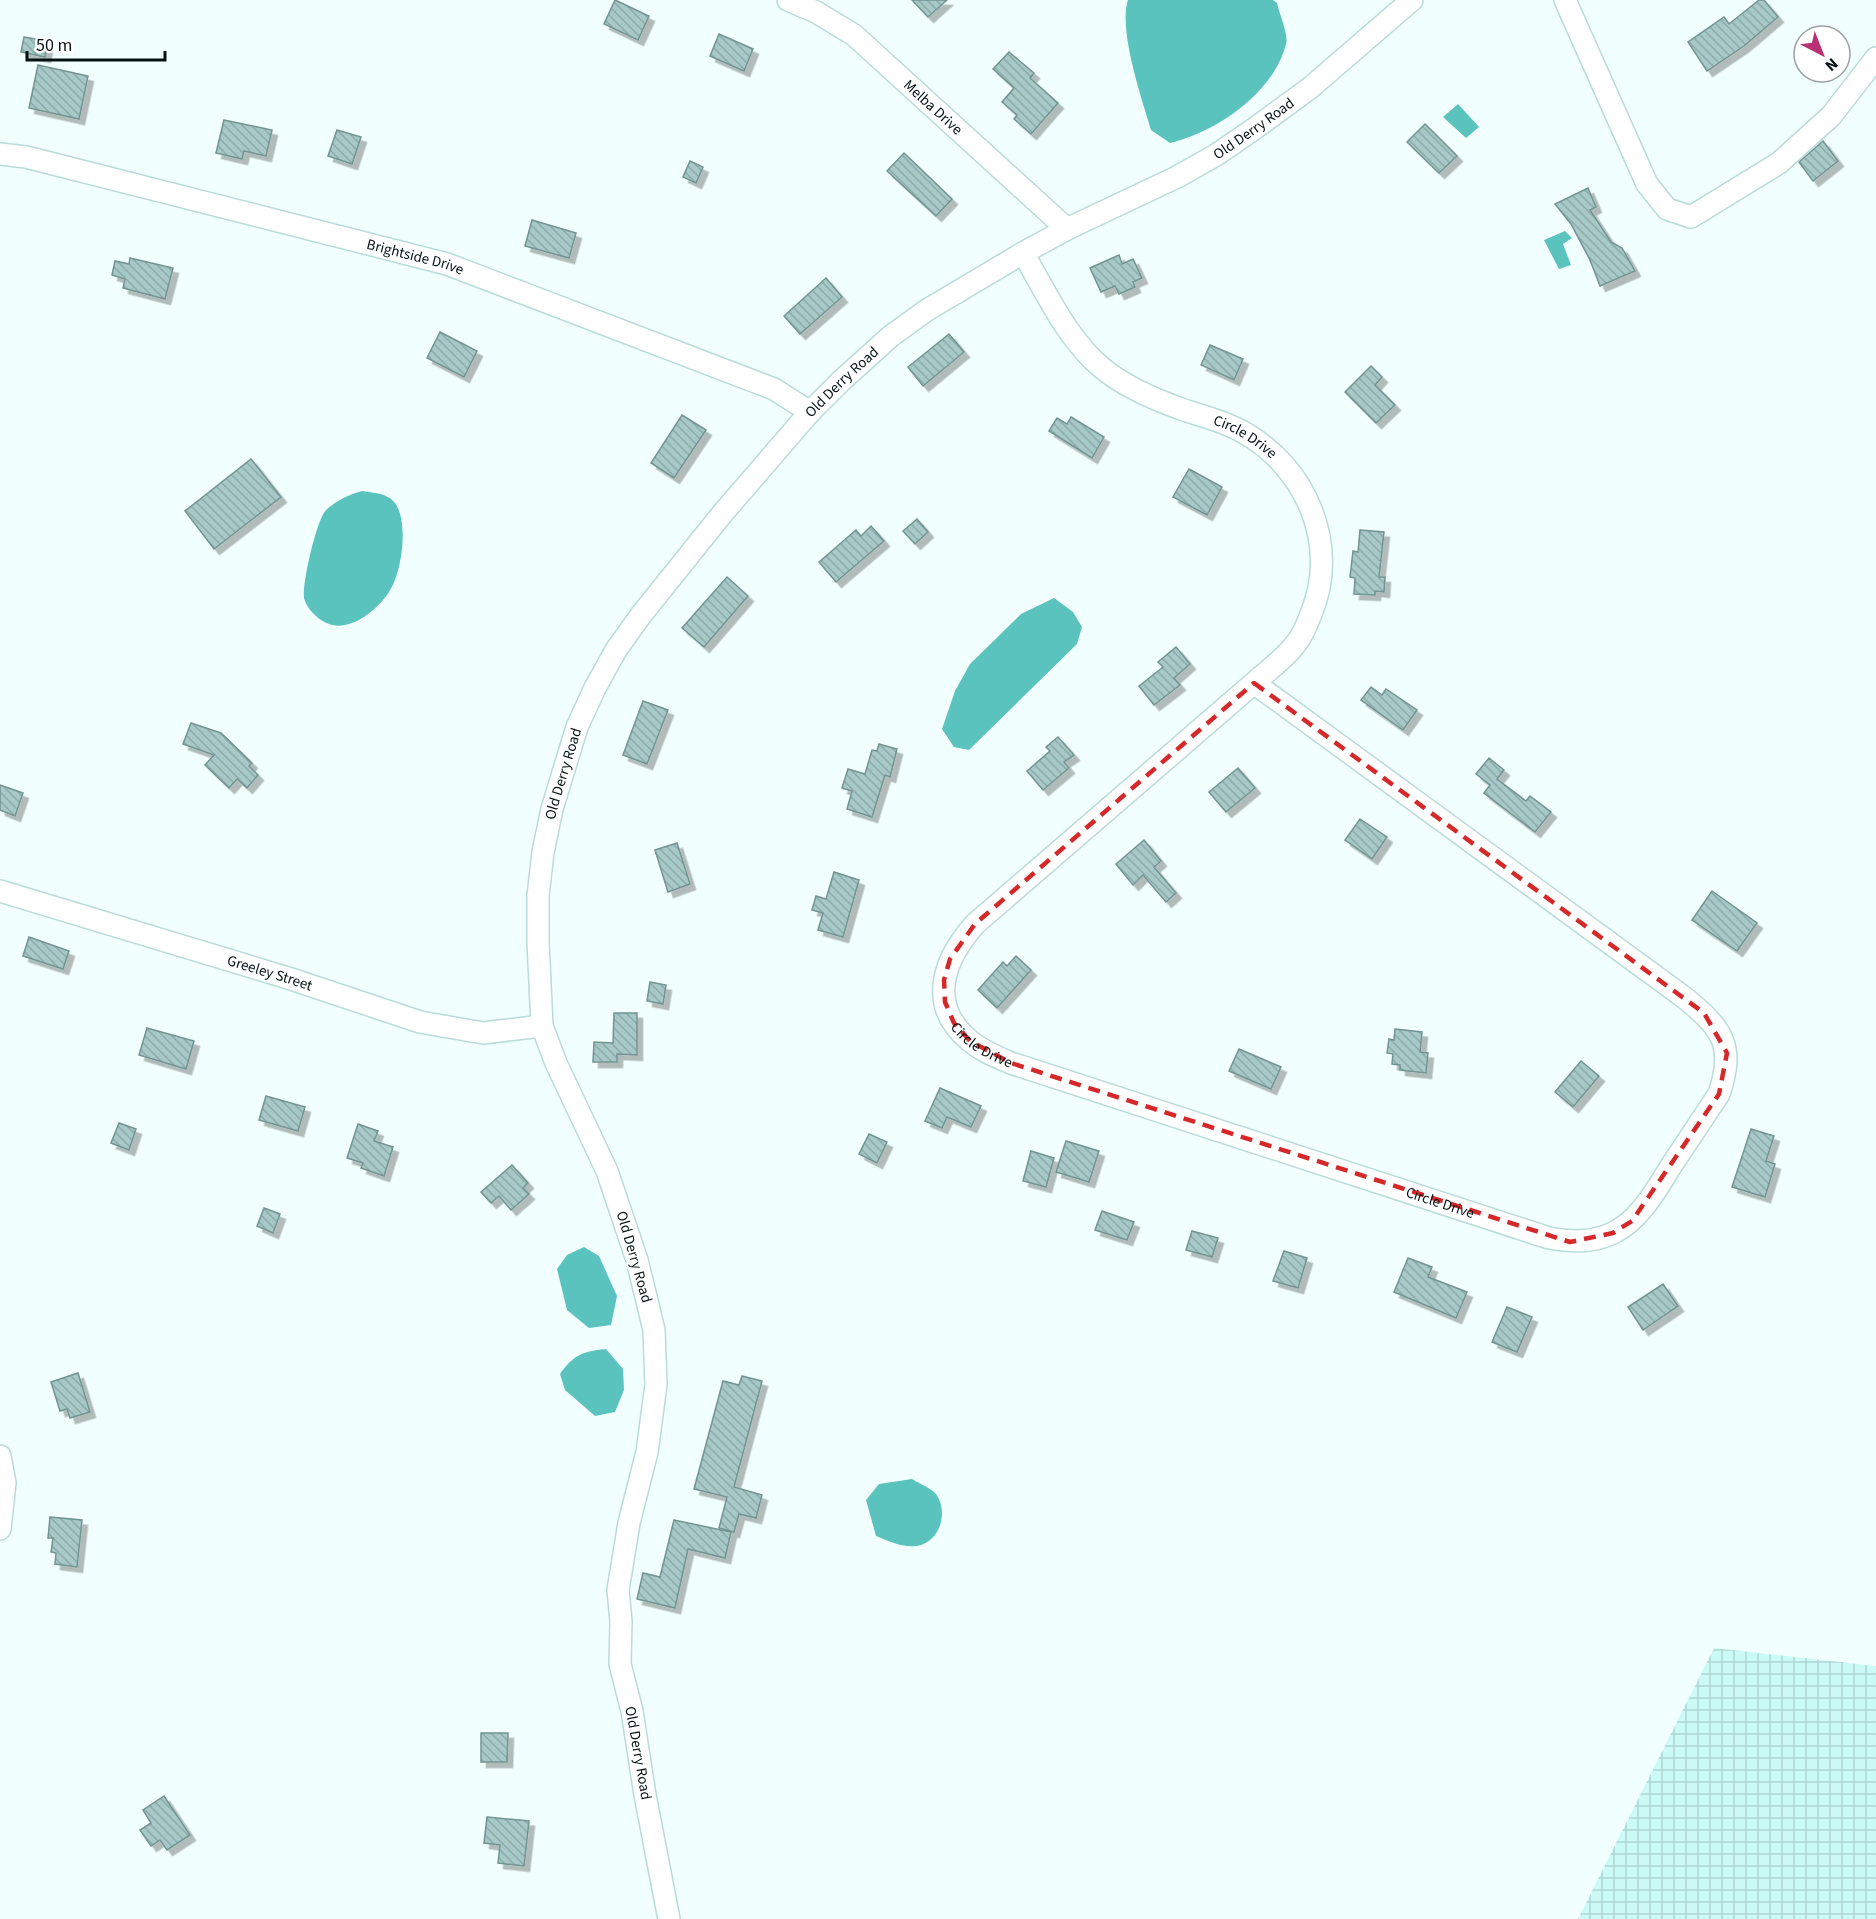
<svg xmlns="http://www.w3.org/2000/svg" width="1876" height="1919" font-family="'Source Sans 3',sans-serif">
  <defs>
    <pattern id="industrial-grid" width="8" height="8" patternUnits="userSpaceOnUse" patternTransform="scale(1.5)"><rect width="8" height="8" fill="#ccfaf7"/><path d="M0 4h8M4 0v8" fill="none" stroke="#aed5d3"/></pattern>
    <pattern id="building-back-hatch" width="6" height="6" patternUnits="userSpaceOnUse" patternTransform="scale(1.5)"><rect width="6" height="6" fill="#a6c8c6"/><path d="M-1 5l2 2M0 0l6 6M5-1l2 2" fill="none" stroke="#8daba9"/></pattern>
    <filter id="shadow"><feDropShadow dx="5.5" dy="5.5" stdDeviation="0" flood-color="#0004"/></filter>
  </defs>
  <rect width="100%" height="100%" fill="#f1fffe"/>
  <path fill="url(#industrial-grid)" d="M 1714,1648 L 1876,1666 L 1876,1919 L 1578,1919 Z"/>
  <g fill="#5bc3be">
    <path d="M 1128,0 L 1273,0 L 1277,3 C 1279,13 1289,36 1286,44 C 1274,93 1216,132 1170,143 L 1151,130 C 1142,99 1118,30 1128,0 Z"/>
    <path d="M 1458,104 L 1479,127 L 1466,138 L 1443,117 Z"/>
    <path d="M 1565,231 L 1572,238 L 1563,244 L 1571,265 L 1559,269 L 1544,240 Z"/>
    <path d="M 362,491 C 373,493 388,493 395,503 C 409,522 402,573 389,592 C 376,612 345,637 321,620 C 314,615 306,607 304,598 C 302,584 316,521 326,510 C 337,500 348,495 362,491 Z"/>
    <path d="M 1054,598 L 1073,612 L 1082,627 L 1077,644 L 969,750 L 954,747 L 942,729 L 955,691 L 970,664 L 1021,614 Z"/>
    <path d="M 584,1247 L 599,1256 L 617,1296 L 611,1325 L 589,1328 L 567,1310 L 557,1269 L 567,1255 Z"/>
    <path d="M 606,1349 L 623,1369 L 624,1390 L 615,1412 L 595,1416 L 565,1390 L 560,1374 C 573,1355 584,1351 606,1349 Z"/>
    <path d="M 912,1479 C 918,1483 931,1488 936,1494 C 949,1512 940,1542 917,1546 C 902,1548 889,1541 876,1536 L 866,1500 L 879,1484 Z"/>
  </g>
  <g fill="url(#building-back-hatch)" stroke="#729492" stroke-width="1.5" filter="url(#shadow)">
    <path d="M 615,0 L 649,16 L 638,40 L 604,24 Z"/>
    <path d="M 912,0 L 947,0 L 928,17 Z"/>
    <path d="M 1759,0 L 1764,0 L 1778,17 L 1744,46 L 1707,71 L 1688,42 L 1724,17 L 1729,24 Z"/>
    <path d="M 719,34 L 753,49 L 744,71 L 710,56 Z"/>
    <path d="M 24,37 L 48,41 L 45,57 L 21,52 Z"/>
    <path d="M 1009,52 L 1034,73 L 1030,78 L 1058,103 L 1031,134 L 1014,119 L 1017,115 L 1002,102 L 1014,88 L 993,69 Z"/>
    <path d="M 38,65 L 88,76 L 79,119 L 29,108 Z"/>
    <path d="M 224,120 L 272,130 L 266,156 L 244,151 L 242,159 L 216,153 Z"/>
    <path d="M 1425,124 L 1457,156 L 1439,173 L 1407,142 Z"/>
    <path d="M 337,130 L 361,137 L 352,164 L 328,156 Z"/>
    <path d="M 1823,141 L 1838,161 L 1813,181 L 1799,162 Z"/>
    <path d="M 904,153 L 952,199 L 936,216 L 887,171 Z"/>
    <path d="M 690,161 L 703,167 L 696,183 L 683,177 Z"/>
    <path d="M 1588,188 L 1596,207 L 1590,210 L 1611,242 L 1622,248 L 1635,271 L 1600,286 L 1590,260 L 1571,224 L 1555,204 Z"/>
    <path d="M 532,220 L 576,233 L 569,258 L 525,246 Z"/>
    <path d="M 1119,255 L 1122,264 L 1133,259 L 1142,278 L 1133,282 L 1135,287 L 1119,294 L 1115,286 L 1101,292 L 1090,268 Z"/>
    <path d="M 130,258 L 173,268 L 165,299 L 123,288 L 125,279 L 112,275 L 115,261 L 129,264 Z"/>
    <path d="M 826,278 L 842,297 L 800,334 L 784,316 Z"/>
    <path d="M 440,332 L 477,351 L 464,377 L 427,358 Z"/>
    <path d="M 949,334 L 964,352 L 923,386 L 908,367 Z"/>
    <path d="M 1210,345 L 1243,359 L 1234,380 L 1201,365 Z"/>
    <path d="M 1371,366 L 1382,377 L 1375,385 L 1395,405 L 1376,423 L 1345,392 Z"/>
    <path d="M 682,415 L 706,430 L 674,478 L 651,463 Z"/>
    <path d="M 1071,417 L 1104,437 L 1092,458 L 1049,431 L 1057,418 L 1067,424 Z"/>
    <path d="M 251,459 L 281,497 L 214,549 L 185,511 Z"/>
    <path d="M 1189,469 L 1222,487 L 1207,515 L 1173,497 Z"/>
    <path d="M 917,519 L 928,532 L 915,544 L 903,531 Z"/>
    <path d="M 871,526 L 884,541 L 836,582 L 819,562 L 856,530 L 861,536 Z"/>
    <path d="M 1360,530 L 1384,532 L 1379,577 L 1385,577 L 1384,592 L 1375,591 L 1375,595 L 1354,594 L 1355,578 L 1350,577 L 1353,551 L 1358,552 Z"/>
    <path d="M 727,577 L 748,596 L 704,647 L 682,628 Z"/>
    <path d="M 1176,647 L 1190,664 L 1174,678 L 1180,685 L 1154,705 L 1139,686 L 1163,667 L 1158,662 Z"/>
    <path d="M 1371,687 L 1382,695 L 1386,689 L 1417,710 L 1403,730 L 1361,700 Z"/>
    <path d="M 643,701 L 668,710 L 647,764 L 623,755 Z"/>
    <path d="M 191,723 L 221,733 L 252,763 L 249,766 L 258,775 L 247,788 L 237,779 L 229,788 L 205,765 L 214,755 L 183,744 Z"/>
    <path d="M 1058,737 L 1074,755 L 1064,762 L 1069,768 L 1043,790 L 1027,771 L 1050,751 L 1046,747 Z"/>
    <path d="M 879,744 L 897,749 L 890,777 L 885,775 L 872,817 L 847,809 L 852,791 L 842,788 L 848,769 L 865,774 L 872,750 L 877,751 Z"/>
    <path d="M 1489,758 L 1504,770 L 1497,779 L 1526,801 L 1530,796 L 1551,812 L 1535,832 L 1484,793 L 1490,785 L 1476,774 Z"/>
    <path d="M 1238,768 L 1255,788 L 1226,812 L 1209,792 Z"/>
    <path d="M 0,785 L 23,793 L 15,816 L 0,810 Z"/>
    <path d="M 1360,819 L 1387,837 L 1372,859 L 1345,840 Z"/>
    <path d="M 1144,840 L 1161,861 L 1154,867 L 1176,893 L 1166,902 L 1143,875 L 1133,885 L 1116,864 Z"/>
    <path d="M 677,843 L 690,884 L 668,892 L 655,850 Z"/>
    <path d="M 834,872 L 859,880 L 843,937 L 818,930 L 823,913 L 812,910 L 816,896 L 826,899 Z"/>
    <path d="M 1712,891 L 1757,923 L 1737,951 L 1692,920 Z"/>
    <path d="M 29,937 L 69,951 L 63,969 L 23,956 Z"/>
    <path d="M 1016,956 L 1031,970 L 997,1008 L 978,990 L 1003,962 L 1007,966 Z"/>
    <path d="M 650,982 L 666,985 L 663,1004 L 647,1001 Z"/>
    <path d="M 614,1013 L 637,1013 L 637,1055 L 617,1054 L 617,1062 L 593,1062 L 594,1042 L 613,1043 Z"/>
    <path d="M 147,1028 L 194,1041 L 186,1069 L 139,1055 Z"/>
    <path d="M 1395,1029 L 1422,1032 L 1420,1052 L 1428,1053 L 1426,1073 L 1400,1070 L 1400,1065 L 1392,1064 L 1393,1054 L 1387,1053 L 1389,1039 L 1394,1040 Z"/>
    <path d="M 1239,1049 L 1281,1067 L 1271,1089 L 1229,1071 Z"/>
    <path d="M 1581,1061 L 1599,1076 L 1573,1107 L 1555,1092 Z"/>
    <path d="M 940,1088 L 981,1106 L 971,1127 L 947,1117 L 942,1128 L 925,1121 Z"/>
    <path d="M 266,1096 L 305,1107 L 298,1131 L 259,1120 Z"/>
    <path d="M 119,1123 L 136,1129 L 129,1150 L 111,1143 Z"/>
    <path d="M 358,1124 L 378,1131 L 374,1141 L 393,1147 L 384,1176 L 361,1168 L 363,1163 L 347,1158 Z"/>
    <path d="M 1751,1129 L 1774,1136 L 1766,1161 L 1775,1164 L 1765,1197 L 1732,1187 Z"/>
    <path d="M 869,1134 L 887,1142 L 877,1163 L 859,1154 Z"/>
    <path d="M 1066,1141 L 1099,1151 L 1089,1182 L 1056,1172 Z"/>
    <path d="M 1031,1151 L 1054,1158 L 1046,1187 L 1023,1181 Z"/>
    <path d="M 512,1165 L 528,1183 L 523,1188 L 529,1194 L 511,1210 L 499,1196 L 491,1203 L 481,1192 Z"/>
    <path d="M 264,1208 L 280,1214 L 273,1233 L 257,1226 Z"/>
    <path d="M 1102,1211 L 1134,1222 L 1127,1240 L 1095,1230 Z"/>
    <path d="M 1192,1231 L 1218,1238 L 1212,1257 L 1186,1250 Z"/>
    <path d="M 1284,1251 L 1307,1258 L 1298,1288 L 1273,1281 Z"/>
    <path d="M 1408,1258 L 1432,1267 L 1428,1277 L 1467,1292 L 1456,1318 L 1394,1292 Z"/>
    <path d="M 1663,1284 L 1678,1306 L 1643,1330 L 1628,1307 Z"/>
    <path d="M 1507,1307 L 1532,1317 L 1517,1352 L 1492,1342 Z"/>
    <path d="M 78,1373 L 90,1412 L 70,1418 L 67,1409 L 60,1411 L 51,1382 Z"/>
    <path d="M 742,1376 L 762,1381 L 734,1487 L 762,1495 L 756,1518 L 739,1514 L 734,1532 L 719,1528 L 727,1497 L 694,1489 L 723,1381 L 739,1385 Z"/>
    <path d="M 50,1517 L 82,1520 L 77,1567 L 55,1564 L 56,1553 L 51,1552 L 53,1538 L 48,1538 Z"/>
    <path d="M 674,1520 L 731,1532 L 725,1558 L 688,1549 L 675,1608 L 637,1599 L 643,1573 L 660,1577 Z"/>
    <path d="M 481,1733 L 508,1733 L 507,1762 L 481,1762 Z"/>
    <path d="M 164,1796 L 190,1835 L 167,1850 L 160,1840 L 151,1846 L 140,1830 L 151,1823 L 143,1810 Z"/>
    <path d="M 487,1817 L 529,1821 L 524,1866 L 498,1863 L 500,1845 L 484,1843 Z"/>
  </g>
  <g fill="none" stroke-linecap="round" stroke-linejoin="round">
    <g stroke="#b8dcd9" stroke-width="24">
      <g id="minor">
        <path id="s1" d="M 788,0 L 816,12 L 854,35 L 1067,229"/>
        <path d="M 1565,0 L 1647,184 L 1667,209 L 1691,217 L 1779,163 L 1831,116 L 1876,58"/>
        <path id="s2" d="M 0,154 L 26,157 L 447,264 L 774,389 L 810,412"/>
        <path id="s3" d="M 1023,253 C 1046,292 1067,339 1102,368 C 1126,388 1158,401 1187,411 C 1206,417 1226,422 1243,432 C 1306,467 1340,545 1311,614 C 1307,625 1302,637 1294,646 C 1283,660 1267,671 1254,683 L 975,924 C 944,959 926,1005 970,1041 C 982,1051 997,1057 1011,1063 L 1549,1238 C 1571,1242 1592,1243 1613,1233 C 1642,1219 1658,1186 1675,1160 C 1690,1138 1704,1116 1719,1094 C 1735,1046 1723,1029 1685,998 L 1254,683"/>
        <path id="s4" d="M 0,891 L 288,978 L 420,1022 L 483,1033 L 542,1026"/>
        <path d="M 0,1456 L 5,1483 L 0,1529"/>
        <path id="s5" d="M 669,1919 L 645,1795 L 632,1711 L 620,1664 L 621,1621 L 618,1590 L 629,1523 L 647,1452 L 656,1385 L 654,1330 L 637,1260 L 607,1171 L 556,1063 L 542,1026 L 538,941 L 538,896 L 543,852 L 552,809 L 577,727 L 595,688 L 616,650 L 641,615 L 722,514 L 810,412 L 841,381 L 891,336 L 927,310 L 1023,253 L 1067,229 L 1177,177 L 1216,155 L 1254,129 L 1310,88 L 1412,0"/>
      </g>
    </g>
    <use href="#minor" stroke="#fff" stroke-width="21"/>
  </g>
  <path fill="none" stroke="#d62828" stroke-width="4.5" stroke-dasharray="12 8" stroke-linejoin="round" d="M 1254,683 L 1704,1013 L 1727,1053 L 1719,1094 L 1632,1221 L 1613,1233 L 1570,1242 L 1011,1063 L 970,1041 L 954,1023 L 945,1002 L 944,980 L 950,959 L 975,924 Z"/>
  <g text-anchor="middle" dominant-baseline="central" stroke-width="4.5" stroke-linejoin="round" paint-order="stroke">
    <g font-size="15" fill="#061212" stroke="#fff">
      <text stroke="none"><textPath href="#s1" startOffset="182">Melba Drive</textPath></text>
      <text stroke="none"><textPath href="#s5" startOffset="2150">Old Derry Road</textPath></text>
      <text stroke="none"><textPath href="#s2" startOffset="428">Brightside Drive</textPath></text>
      <text stroke="none"><textPath href="#s5" startOffset="1664">Old Derry Road</textPath></text>
      <text stroke="none"><textPath href="#s3" startOffset="300">Circle Drive</textPath></text>
      <text stroke="none"><textPath href="#s5" startOffset="1178">Old Derry Road</textPath></text>
      <text stroke="none"><textPath href="#s4" startOffset="282">Greeley Street</textPath></text>
      <text stroke="none"><textPath href="#s3" startOffset="1114">Circle Drive</textPath></text>
      <text stroke="none"><textPath href="#s3" startOffset="1600">Circle Drive</textPath></text>
      <text transform="translate(634 1257) rotate(74)">Old Derry Road</text>
      <text transform="translate(638 1753) rotate(80)">Old Derry Road</text>
    </g>
  </g>
  <g transform="translate(1822 54) rotate(138)"><circle r="28" fill="#ffffff" stroke="#9ba0a0" stroke-width="1.5"/>
  <path d="M0-4.5L10 22L0 15L-10 22Z" fill="#b83174"/>
  <text y="-9" font-size="16" font-weight="bold" text-anchor="middle" fill="#061212">N</text>
  </g>
  <path d="M27 51v9h138v-9" fill="none" stroke="#061212" stroke-width="3"/>
  <text x="36" y="51" font-size="18" fill="#061212" stroke="#ffffff" stroke-width="4.5" paint-order="stroke">50 m</text>
</svg>
